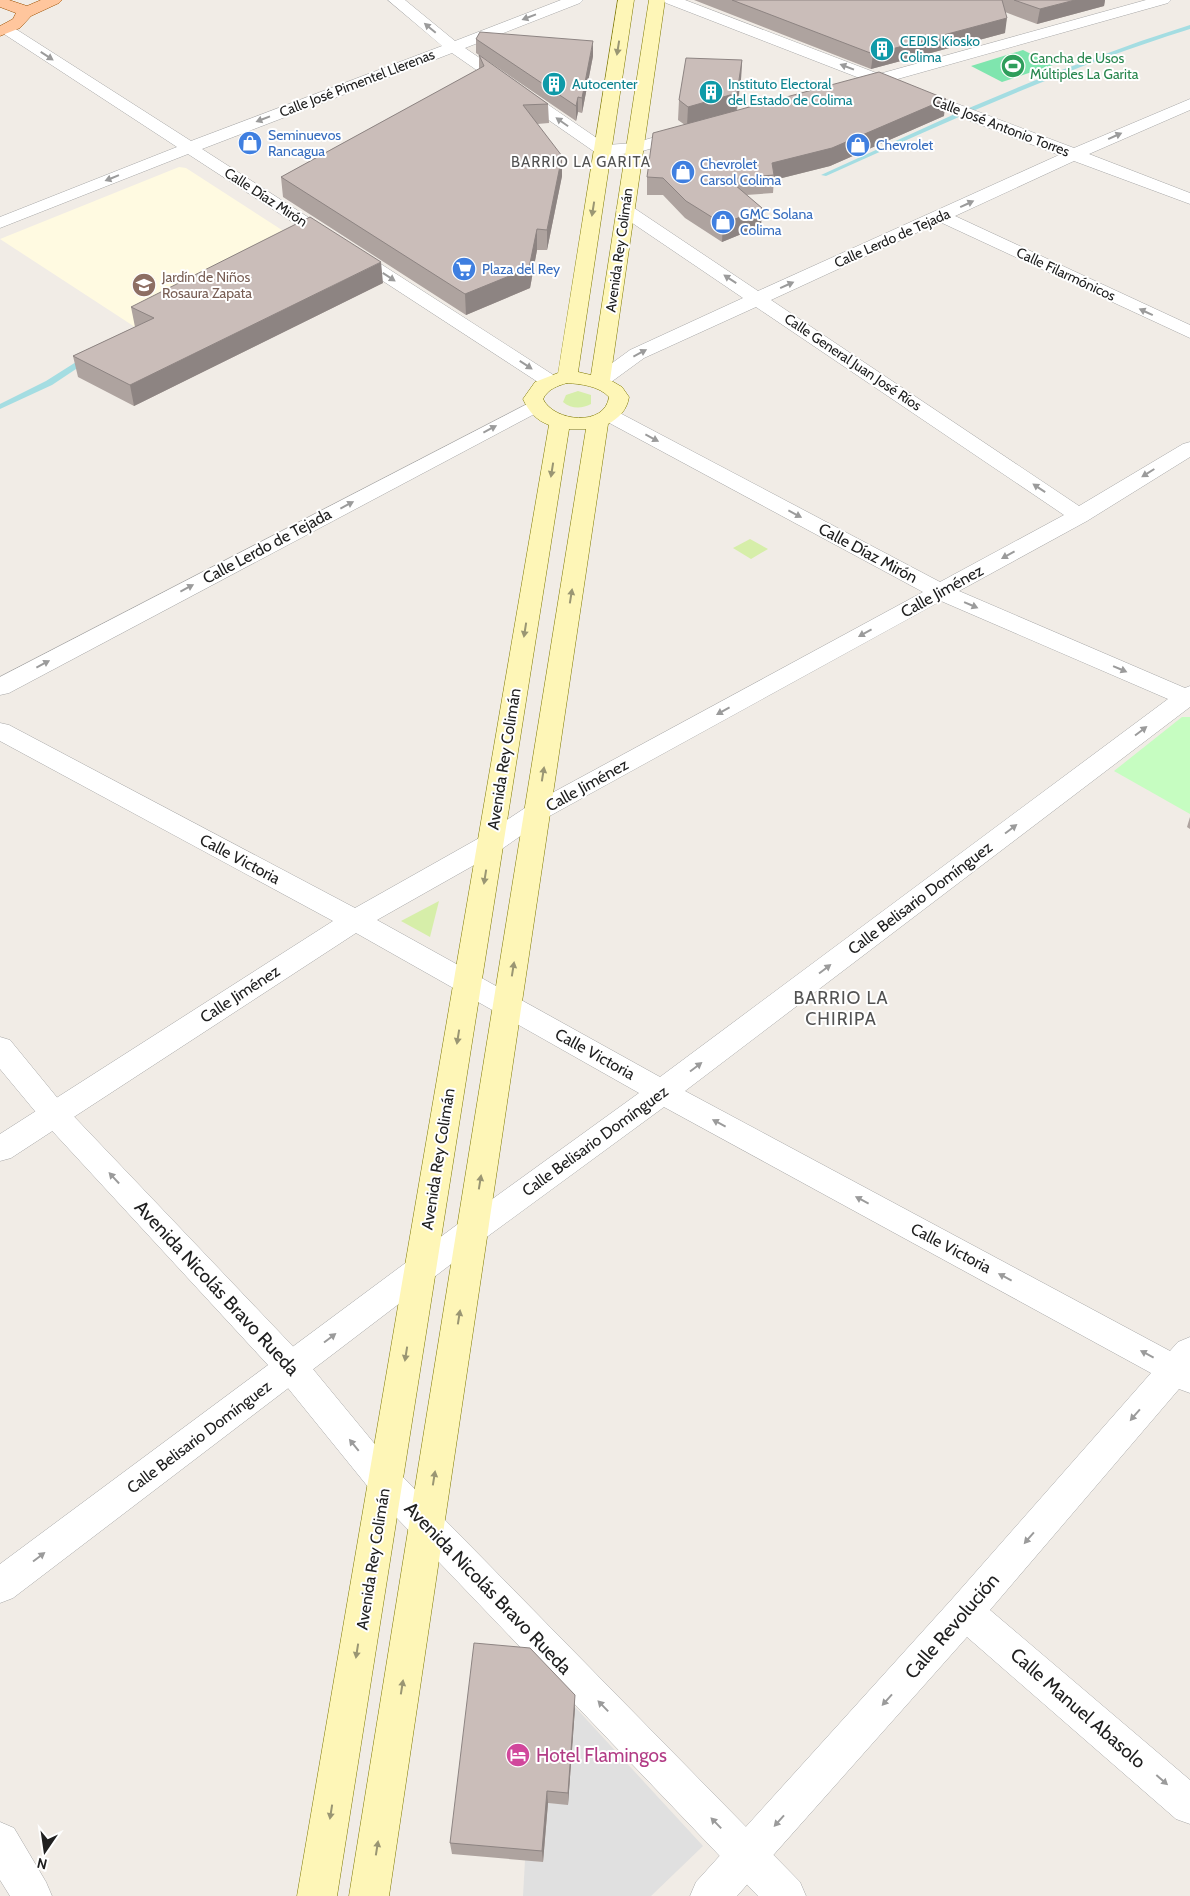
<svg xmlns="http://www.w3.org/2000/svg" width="1190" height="1896" font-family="Cabin,sans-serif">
  <rect width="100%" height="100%" fill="#f1ece6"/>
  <path fill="#fffae1" d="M 179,167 L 186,168 L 302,243 L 135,327 L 0,239 Z"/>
  <g fill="#d6eea9">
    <path d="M 578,391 L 591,395 L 591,404 C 582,409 571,409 563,402 L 566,395 Z"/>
    <path d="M 750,539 L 768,549 L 751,559 L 733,548 Z"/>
    <path d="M 439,901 L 430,937 L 401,921 Z"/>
  </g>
  <path fill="#c6fdc1" d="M 1182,717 L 1190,717 L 1190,814 L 1114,771 Z"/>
  <path fill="#7fe5ae" d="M 1023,50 L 1053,65 L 1002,82 L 971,66 Z"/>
  <path fill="#e0e0e0" d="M 575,1707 L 703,1846 L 651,1896 L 523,1896 L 525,1860 L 543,1862 L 548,1803 L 568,1804 Z"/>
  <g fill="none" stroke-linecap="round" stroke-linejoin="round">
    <g fill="#a4dde2" fill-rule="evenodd">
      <path d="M 1190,25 L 1190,29 C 1065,68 946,122 826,176 L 821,175 L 957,113 L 1048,75 L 1141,41 Z"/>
      <path d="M 84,357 L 91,359 L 52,385 L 0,409 L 0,404 L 46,381 Z"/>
    </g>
    <g stroke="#a7a7a7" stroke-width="1">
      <g id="minor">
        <path d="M 388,0 L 405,0 L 455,41 L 561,0 L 583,0 L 580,3 L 465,48 L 607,145 L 634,143 L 687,128 L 693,129 L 695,133 L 693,137 L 635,153 L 621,154 L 627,160 L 624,164 L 612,164 L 452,53 L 202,149 L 558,378 L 561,382 L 558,386 L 551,388 L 544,386 L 188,154 L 0,228 L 0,217 L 177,147 L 1,32 L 1,26 L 11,26 L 191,141 L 442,46 Z"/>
        <path d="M 663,0 L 685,0 L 879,74 L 1146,0 L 1171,0 L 1168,3 L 894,80 L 1074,148 L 1190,99 L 1190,110 L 1089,154 L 1190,193 L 1190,204 L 1074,161 L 955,216 L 1190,325 L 1190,338 L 940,222 L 771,300 L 1079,506 L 1183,444 L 1190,442 L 1190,457 L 1087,521 L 959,591 L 1185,688 L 1190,686 L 1190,707 L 685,1091 L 1170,1351 L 1178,1342 L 1190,1337 L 1190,1393 L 1179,1389 L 990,1610 L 1190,1780 L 1190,1824 L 1176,1819 L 967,1637 L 737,1896 L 690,1896 L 696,1882 L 952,1599 L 1151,1373 L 664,1107 L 484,1239 L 13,1598 L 0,1603 L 0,1564 L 462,1221 L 639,1093 L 356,933 L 11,1158 L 0,1161 L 0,1134 L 333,921 L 0,741 L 0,723 L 9,725 L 355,908 L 481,837 L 528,806 L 923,592 L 602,419 L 599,415 L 602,411 L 609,409 L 616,411 L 940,582 L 1064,515 L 756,307 L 644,358 L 607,385 L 600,387 L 593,385 L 590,381 L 593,377 L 630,350 L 743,298 L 619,214 L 616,210 L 619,206 L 631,206 L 758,291 L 1059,155 L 877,85 L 854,91 L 848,89 L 846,86 L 848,83 L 862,79 L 666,3 ZM 941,601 L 1168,699 L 660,1077 L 377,920 L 499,851 L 546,818 Z"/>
        <path d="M 535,400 L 542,402 L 545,406 L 542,410 L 9,693 L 0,695 L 0,677 Z"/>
      </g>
    </g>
    <g stroke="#a7a7a7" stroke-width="1">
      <g id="tertiary">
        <path d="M 0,1037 L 10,1040 L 64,1106 L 303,1357 L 397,1471 L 800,1882 L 806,1896 L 758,1896 L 373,1493 L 279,1377 L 44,1122 L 0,1069 Z"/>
        <path d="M 0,1822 L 14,1828 L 46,1882 L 52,1896 L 10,1896 L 0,1880 Z"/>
      </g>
    </g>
    <g stroke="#7e7800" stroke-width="1">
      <path id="secondary" d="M 618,0 L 634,0 L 578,372 L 591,375 L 649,0 L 665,0 L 610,380 L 622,387 L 629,397 C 627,410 619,418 608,424 L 389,1896 L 349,1896 L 586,429 L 569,429 L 337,1896 L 297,1896 L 549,425 C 536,420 529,412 523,399 L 535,382 L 558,373 ZM 567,383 C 581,384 599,386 609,397 C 605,427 554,422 543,399 C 548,389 557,386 567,383 Z"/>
    </g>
    <g stroke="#9c5000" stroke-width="1">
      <path id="primary" d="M 0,0 L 9,0 L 27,6 L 41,0 L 62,0 L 59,3 L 31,16 L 20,28 L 0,36 L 0,26 L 13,19 L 16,13 L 0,7 Z"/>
    </g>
    <use href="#minor" fill="#fff" fill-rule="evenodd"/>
    <use href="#tertiary" fill="#fff" fill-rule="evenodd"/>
    <use href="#secondary" fill="#fef6b7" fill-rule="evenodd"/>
    <use href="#primary" fill="#ffc69d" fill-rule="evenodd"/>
  </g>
  <g fill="#aea39f">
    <path d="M 694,0 L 1105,0 L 1104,6 L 1037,24 L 1005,12 L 1005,33 L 871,69 Z"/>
    <path d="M 476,39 L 593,56 L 582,113 L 578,112 L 576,121 L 476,53 Z"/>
    <path d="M 479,55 L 548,104 L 549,123 L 537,124 L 562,176 L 547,250 L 537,250 L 530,288 L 466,315 L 283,197 L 281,177 L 479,69 Z"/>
    <path d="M 742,60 L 741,79 L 737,111 L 944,116 L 830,166 L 774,180 L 773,193 L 746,195 L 762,208 L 761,226 L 722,242 L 685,218 L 663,195 L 647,195 L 647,177 L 685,125 L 678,120 L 679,100 Z"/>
    <path d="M 383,283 L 134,406 L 78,377 L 73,356 L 135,327 L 131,307 Z"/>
    <path d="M 1190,817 L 1190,829 L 1187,827 Z"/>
    <path d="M 575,1708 L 568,1805 L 548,1803 L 543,1862 L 452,1854 L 450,1843 Z"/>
  </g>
  <g fill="#8d8482">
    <path d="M 1075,0 L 1105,0 L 1104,6 L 1037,24 L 1040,9 Z"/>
    <path d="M 1007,18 L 1005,33 L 871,69 L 873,54 Z"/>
    <path d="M 593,41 L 593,56 L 582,113 L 582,98 Z"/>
    <path d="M 742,60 L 741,79 L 736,112 L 687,126 L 688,107 Z"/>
    <path d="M 578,97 L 578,112 L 576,121 L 576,106 Z"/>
    <path d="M 946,99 L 944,116 L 830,166 L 774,180 L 774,175 L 772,163 Z"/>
    <path d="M 562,156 L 562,176 L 547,250 L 547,230 Z"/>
    <path d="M 762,208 L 761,226 L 722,242 L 723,224 Z"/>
    <path d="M 537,229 L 537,250 L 530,288 L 466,315 L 465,294 Z"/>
    <path d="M 381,262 L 383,283 L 134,406 L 130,385 Z"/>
    <path d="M 575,1695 L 575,1708 L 568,1805 L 568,1793 Z"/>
    <path d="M 547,1791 L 548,1803 L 543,1862 L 542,1851 Z"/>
  </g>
  <g fill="#cabdb9" stroke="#8d8482">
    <path d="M 732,0 L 1002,0 L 1007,18 L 873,54 Z"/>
    <path d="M 1014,0 L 1075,0 L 1040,9 Z"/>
    <path d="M 480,32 L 593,41 L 582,98 L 578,97 L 576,106 L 476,39 Z"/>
    <path d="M 479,55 L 548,104 L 523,105 L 562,156 L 547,230 L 537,229 L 529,268 L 465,294 L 281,177 L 484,66 Z"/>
    <path d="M 686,58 L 742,60 L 737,93 L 688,107 L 679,100 Z"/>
    <path d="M 879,72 L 946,99 L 832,148 L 772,163 L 774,175 L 728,179 L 762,208 L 723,224 L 686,201 L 663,178 L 647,177 L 653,133 Z"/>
    <path d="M 310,217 L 381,262 L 130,385 L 73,356 L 154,318 L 131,307 Z"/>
    <path d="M 474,1643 L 530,1648 L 575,1695 L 568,1793 L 547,1791 L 542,1851 L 450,1843 Z"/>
  </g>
  <defs><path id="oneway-solid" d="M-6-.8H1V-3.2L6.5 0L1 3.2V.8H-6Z" transform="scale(1.25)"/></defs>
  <g fill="#9b9b9b">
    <use href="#oneway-solid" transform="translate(529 17) rotate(159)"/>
    <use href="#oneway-solid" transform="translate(430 28) rotate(-140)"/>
    <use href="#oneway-solid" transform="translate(47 56) rotate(33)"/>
    <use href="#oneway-solid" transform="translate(847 67) rotate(-159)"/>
    <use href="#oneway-solid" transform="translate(263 119) rotate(159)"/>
    <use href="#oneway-solid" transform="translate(562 122) rotate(-145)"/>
    <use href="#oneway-solid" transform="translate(1115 136) rotate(-24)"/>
    <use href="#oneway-solid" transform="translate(112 178) rotate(158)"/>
    <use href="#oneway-solid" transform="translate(967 204) rotate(-25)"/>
    <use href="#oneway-solid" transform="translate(389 277) rotate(33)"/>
    <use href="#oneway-solid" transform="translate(730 279) rotate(-147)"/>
    <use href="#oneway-solid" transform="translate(787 285) rotate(-24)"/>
    <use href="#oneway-solid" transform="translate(1146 312) rotate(-155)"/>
    <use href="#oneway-solid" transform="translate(640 353) rotate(-28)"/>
    <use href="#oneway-solid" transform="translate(526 365) rotate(33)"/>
    <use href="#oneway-solid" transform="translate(490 429) rotate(-28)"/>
    <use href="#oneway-solid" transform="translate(652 438) rotate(28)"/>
    <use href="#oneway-solid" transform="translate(1148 473) rotate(148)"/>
    <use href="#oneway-solid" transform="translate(1039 488) rotate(-146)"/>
    <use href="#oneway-solid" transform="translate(347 505) rotate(-28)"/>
    <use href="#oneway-solid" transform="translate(795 514) rotate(28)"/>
    <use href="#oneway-solid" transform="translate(1008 555) rotate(151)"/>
    <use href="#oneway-solid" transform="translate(187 588) rotate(-28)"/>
    <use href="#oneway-solid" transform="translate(971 605) rotate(23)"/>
    <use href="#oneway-solid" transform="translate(865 633) rotate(151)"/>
    <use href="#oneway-solid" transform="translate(43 664) rotate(-28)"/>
    <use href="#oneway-solid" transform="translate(1120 669) rotate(23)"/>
    <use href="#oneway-solid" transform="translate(723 711) rotate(151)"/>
    <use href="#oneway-solid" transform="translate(1141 731) rotate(-37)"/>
    <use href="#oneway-solid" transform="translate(1011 829) rotate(-37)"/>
    <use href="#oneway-solid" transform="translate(825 969) rotate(-37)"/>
    <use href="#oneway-solid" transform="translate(696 1067) rotate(-37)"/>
    <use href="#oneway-solid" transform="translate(719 1123) rotate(-152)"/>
    <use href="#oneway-solid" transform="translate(114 1178) rotate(-133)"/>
    <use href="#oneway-solid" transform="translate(862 1200) rotate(-152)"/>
    <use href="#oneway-solid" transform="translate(1005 1277) rotate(-152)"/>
    <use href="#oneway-solid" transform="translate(330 1338) rotate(-37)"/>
    <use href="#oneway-solid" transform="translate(1147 1354) rotate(-152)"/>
    <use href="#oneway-solid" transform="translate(1135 1415) rotate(131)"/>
    <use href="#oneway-solid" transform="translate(354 1445) rotate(-129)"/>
    <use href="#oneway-solid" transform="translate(1029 1538) rotate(131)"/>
    <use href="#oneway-solid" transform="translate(39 1557) rotate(-37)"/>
    <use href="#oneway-solid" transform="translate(887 1700) rotate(132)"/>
    <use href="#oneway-solid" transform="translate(603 1706) rotate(-134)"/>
    <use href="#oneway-solid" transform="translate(1162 1780) rotate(41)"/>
    <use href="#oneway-solid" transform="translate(779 1821) rotate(132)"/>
    <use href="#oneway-solid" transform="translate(716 1823) rotate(-134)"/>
  </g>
  <g fill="#9a9673">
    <use href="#oneway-solid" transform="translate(618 48) rotate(99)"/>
    <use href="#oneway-solid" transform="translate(593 209) rotate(99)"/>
    <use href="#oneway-solid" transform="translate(552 470) rotate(99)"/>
    <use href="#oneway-solid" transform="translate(571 596) rotate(-81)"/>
    <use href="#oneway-solid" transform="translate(525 630) rotate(99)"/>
    <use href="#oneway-solid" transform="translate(543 774) rotate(-81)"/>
    <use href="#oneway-solid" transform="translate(485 877) rotate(99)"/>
    <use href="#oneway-solid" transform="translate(513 969) rotate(-81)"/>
    <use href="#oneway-solid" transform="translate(458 1037) rotate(99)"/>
    <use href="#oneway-solid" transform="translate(480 1182) rotate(-81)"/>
    <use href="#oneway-solid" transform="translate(459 1317) rotate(-81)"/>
    <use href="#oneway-solid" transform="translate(406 1354) rotate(99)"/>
    <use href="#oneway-solid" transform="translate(434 1478) rotate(-81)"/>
    <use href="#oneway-solid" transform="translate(357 1651) rotate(99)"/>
    <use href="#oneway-solid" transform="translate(402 1687) rotate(-81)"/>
    <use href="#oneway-solid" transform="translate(331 1812) rotate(99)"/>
    <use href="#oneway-solid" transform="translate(377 1848) rotate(-81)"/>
  </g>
  <defs>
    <g id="building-disc" transform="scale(1.25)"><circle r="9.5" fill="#0f9aa8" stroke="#fff"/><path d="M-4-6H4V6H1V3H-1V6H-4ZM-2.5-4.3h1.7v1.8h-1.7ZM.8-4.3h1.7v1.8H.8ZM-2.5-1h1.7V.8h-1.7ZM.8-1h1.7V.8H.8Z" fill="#fff"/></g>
    <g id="stadium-disc" transform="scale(1.25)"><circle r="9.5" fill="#2e9e5b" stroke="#fff"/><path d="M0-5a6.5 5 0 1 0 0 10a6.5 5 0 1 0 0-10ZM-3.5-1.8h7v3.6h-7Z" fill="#fff"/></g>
    <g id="shop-disc" transform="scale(1.25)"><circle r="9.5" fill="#3f7fe0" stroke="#fff"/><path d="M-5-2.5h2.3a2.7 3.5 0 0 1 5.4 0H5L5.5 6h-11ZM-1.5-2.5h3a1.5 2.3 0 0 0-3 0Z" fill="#fff"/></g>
    <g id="supermarket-disc" transform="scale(1.25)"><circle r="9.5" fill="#3f7fe0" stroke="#fff"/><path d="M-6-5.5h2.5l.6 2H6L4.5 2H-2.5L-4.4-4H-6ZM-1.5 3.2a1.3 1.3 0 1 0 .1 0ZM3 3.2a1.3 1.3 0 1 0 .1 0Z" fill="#fff"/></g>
    <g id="school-disc" transform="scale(1.25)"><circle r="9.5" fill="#8d6e63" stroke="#fff"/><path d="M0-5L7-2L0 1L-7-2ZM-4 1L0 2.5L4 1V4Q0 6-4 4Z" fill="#fff"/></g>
    <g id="hotel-disc" transform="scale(1.25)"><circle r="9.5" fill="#d1479c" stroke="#fff"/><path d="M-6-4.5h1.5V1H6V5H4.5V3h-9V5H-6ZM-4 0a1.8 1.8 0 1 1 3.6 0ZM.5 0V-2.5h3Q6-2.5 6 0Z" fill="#fff"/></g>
  </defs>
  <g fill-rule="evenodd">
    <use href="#building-disc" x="882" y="49"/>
    <use href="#stadium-disc" x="1013" y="66"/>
    <use href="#building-disc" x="554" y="84"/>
    <use href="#building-disc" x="711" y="92"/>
    <use href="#shop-disc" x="250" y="143"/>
    <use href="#shop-disc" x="858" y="145"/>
    <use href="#shop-disc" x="683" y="172"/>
    <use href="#shop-disc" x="723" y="222"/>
    <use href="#supermarket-disc" x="464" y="269"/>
    <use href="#school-disc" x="144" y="285"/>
    <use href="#hotel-disc" x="518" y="1755"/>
  </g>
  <g text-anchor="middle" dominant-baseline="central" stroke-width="4" stroke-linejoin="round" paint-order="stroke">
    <g font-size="14" fill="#0d838f" stroke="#fff" text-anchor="start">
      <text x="900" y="41">CEDIS Kiosko<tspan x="900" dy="16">Colima</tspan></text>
      <text x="572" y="84">Autocenter</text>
      <text x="728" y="84">Instituto Electoral<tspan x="728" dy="16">del Estado de Colima</tspan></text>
    </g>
    <g font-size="14" fill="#27864d" stroke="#fff" text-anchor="start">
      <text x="1030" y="58">Cancha de Usos<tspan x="1030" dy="16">Múltiples La Garita</tspan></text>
    </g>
    <g font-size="14" fill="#202020" stroke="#fff">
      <text transform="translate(357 83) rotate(-21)">Calle José Pimentel Llerenas</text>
      <text transform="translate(1001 126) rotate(21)">Calle José Antonio Torres</text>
      <text transform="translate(266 197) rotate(33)">Calle Díaz Mirón</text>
      <text transform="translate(892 238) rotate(-24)">Calle Lerdo de Tejada</text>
      <text transform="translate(619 250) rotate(-82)">Avenida Rey Colimán</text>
      <text transform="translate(1066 274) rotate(25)">Calle Filarmónicos</text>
      <text transform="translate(853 362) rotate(34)">Calle General Juan José Ríos</text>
    </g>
    <g font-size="14" fill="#366cbe" stroke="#fff" text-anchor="start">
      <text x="268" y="135">Seminuevos<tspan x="268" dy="16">Rancagua</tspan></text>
      <text x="876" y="145">Chevrolet</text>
      <text x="700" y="164">Chevrolet<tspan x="700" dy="16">Carsol Colima</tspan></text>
      <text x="740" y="214">GMC Solana<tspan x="740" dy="16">Colima</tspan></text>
      <text x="482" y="269">Plaza del Rey</text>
    </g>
    <g font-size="14" fill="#785e54" stroke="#fff" text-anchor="start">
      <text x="162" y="277">Jardín de Niños<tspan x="162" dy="16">Rosaura Zapata</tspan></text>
    </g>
    <g font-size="15" letter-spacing="1" fill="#535353" stroke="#fff">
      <text x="581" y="162">BARRIO LA GARITA</text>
    </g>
    <g font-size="16" fill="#202020" stroke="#fff">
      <text transform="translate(267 546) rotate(-28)">Calle Lerdo de Tejada</text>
      <text transform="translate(868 553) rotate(28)">Calle Díaz Mirón</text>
      <text transform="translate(942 591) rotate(-29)">Calle Jiménez</text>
      <text transform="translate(504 759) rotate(-81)">Avenida Rey Colimán</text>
      <text transform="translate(587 785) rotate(-29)">Calle Jiménez</text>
      <text transform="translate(240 859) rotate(28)">Calle Victoria</text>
      <text transform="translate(920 898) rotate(-37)">Calle Belisario Domínguez</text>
      <text transform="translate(240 994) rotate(-33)">Calle Jiménez</text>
      <text transform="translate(595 1054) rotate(29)">Calle Victoria</text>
      <text transform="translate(595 1141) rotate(-36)">Calle Belisario Domínguez</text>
      <text transform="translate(438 1159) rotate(-81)">Avenida Rey Colimán</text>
      <text transform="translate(951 1248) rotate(28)">Calle Victoria</text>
      <text transform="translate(199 1437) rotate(-37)">Calle Belisario Domínguez</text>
      <text transform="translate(373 1559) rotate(-81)">Avenida Rey Colimán</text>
    </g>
    <g font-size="18" letter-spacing="1" fill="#535353" stroke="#fff">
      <text x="841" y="998">BARRIO LA<tspan x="841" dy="21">CHIRIPA</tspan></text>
    </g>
    <g font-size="19" fill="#202020" stroke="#fff">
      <text transform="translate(217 1288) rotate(47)">Avenida Nicolás Bravo Rueda</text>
      <text transform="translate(488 1588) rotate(46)">Avenida Nicolás Bravo Rueda</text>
      <text transform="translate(952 1626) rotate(-49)">Calle Revolución</text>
      <text transform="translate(1078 1708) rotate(41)">Calle Manuel Abasolo</text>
    </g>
    <g font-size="19" fill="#b23c85" stroke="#fff" text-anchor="start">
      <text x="536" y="1755">Hotel Flamingos</text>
    </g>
  </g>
  <g transform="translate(45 1851) rotate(193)" stroke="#ffffff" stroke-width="4" paint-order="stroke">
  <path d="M0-4L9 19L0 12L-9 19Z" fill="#202020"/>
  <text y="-8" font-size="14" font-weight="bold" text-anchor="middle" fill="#202020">N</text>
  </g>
</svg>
